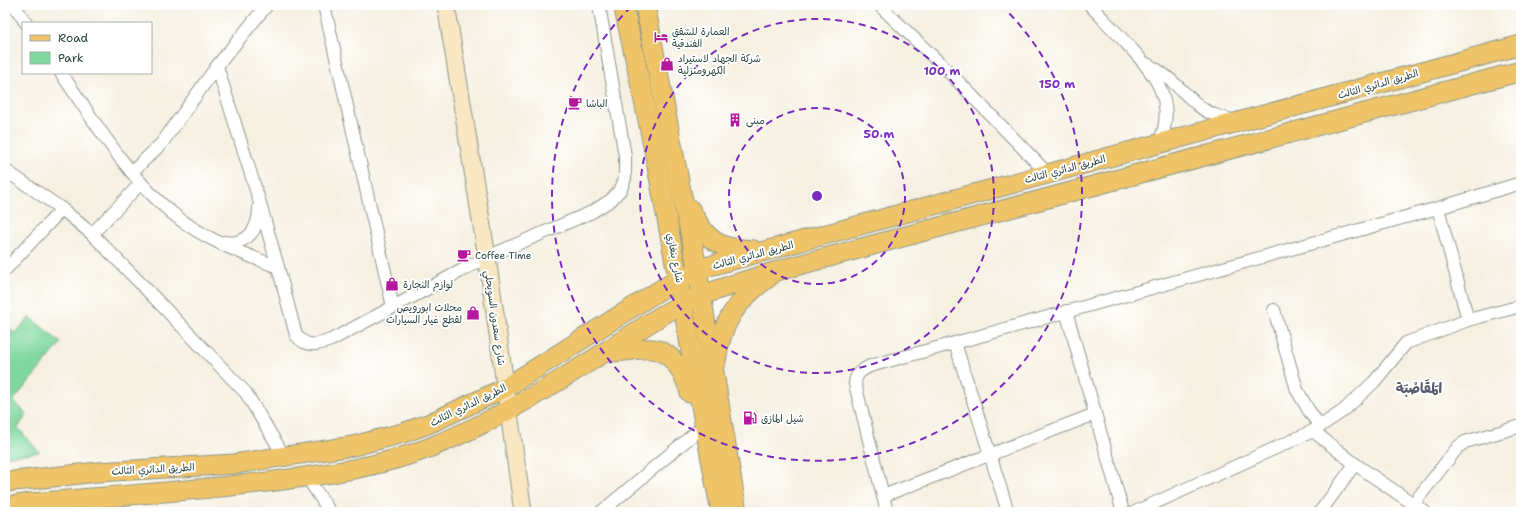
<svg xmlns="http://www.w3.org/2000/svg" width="1526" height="517" font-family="'Shantell Sans','Playpen Sans Arabic',sans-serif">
  <rect width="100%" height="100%" fill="#fff"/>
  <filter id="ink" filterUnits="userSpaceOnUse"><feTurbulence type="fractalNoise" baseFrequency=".025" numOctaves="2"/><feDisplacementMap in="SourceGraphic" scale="8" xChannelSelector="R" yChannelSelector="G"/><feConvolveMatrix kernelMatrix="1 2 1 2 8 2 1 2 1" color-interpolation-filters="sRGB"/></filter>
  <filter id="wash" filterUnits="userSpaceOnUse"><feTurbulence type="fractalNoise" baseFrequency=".012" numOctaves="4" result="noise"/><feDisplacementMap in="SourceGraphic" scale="16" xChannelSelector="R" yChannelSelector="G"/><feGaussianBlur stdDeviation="0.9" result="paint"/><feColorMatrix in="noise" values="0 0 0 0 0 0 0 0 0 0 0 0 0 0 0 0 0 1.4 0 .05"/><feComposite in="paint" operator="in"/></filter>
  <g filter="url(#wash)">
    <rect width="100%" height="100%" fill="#f6f0e1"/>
    <path fill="#7fd89e" stroke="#4f8a69" d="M 30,317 L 61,343 L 13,401 L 27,414 L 18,428 L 39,452 L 5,457 L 5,323 L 15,333 Z"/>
  </g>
  <g filter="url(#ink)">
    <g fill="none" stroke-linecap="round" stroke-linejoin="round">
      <g stroke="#8a968a" stroke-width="14">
        <g id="street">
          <path d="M 14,5 L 26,23"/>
          <path d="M 324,5 L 393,307"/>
          <path d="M 879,5 L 948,71 L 1048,174"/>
          <path d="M 1090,5 C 1102,18 1114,30 1126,43 C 1154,73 1178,101 1159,143"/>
          <path d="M 1147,64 C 1169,75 1181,91 1199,106 C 1210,115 1223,118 1236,121"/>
          <path d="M 217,66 L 259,200 L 278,267"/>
          <path d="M 61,73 C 95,122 126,175 172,213 C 203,239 241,253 278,267 L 296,335 C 306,348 317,345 331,340 L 487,257 L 592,212 L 611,200 L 621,189 L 625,178 L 625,156 L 599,5"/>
          <path d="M 5,170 L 62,209 L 92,234 L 147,290 L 246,393 L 284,456"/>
          <path d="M 132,172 L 162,143 L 217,66 L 267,5"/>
          <path d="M 1438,208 L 1468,320"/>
          <path d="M 92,234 L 141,183"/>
          <path d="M 222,242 C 226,242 232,243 236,242 C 253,239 259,223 259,207"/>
          <path d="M 5,270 L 62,209"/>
          <path d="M 1274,310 L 1297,390 L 1309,411 L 1320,426"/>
          <path d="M 1066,311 L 1123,512"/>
          <path d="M 955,343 L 1008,512"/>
          <path d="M 1313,431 L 1343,411 L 1374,382 L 1406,343 L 1468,320 L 1521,306"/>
          <path d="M 307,477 L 330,512"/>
          <path d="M 883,496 L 1095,414"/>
          <path d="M 1414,503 L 1458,447 L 1465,442 L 1521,426"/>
          <path d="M 601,512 L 701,428"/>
          <path d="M 887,512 L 855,384 C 856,373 860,371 870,366 L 955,343 L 1438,208 L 1521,183"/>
          <path d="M 1135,512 L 1313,431 L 1355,464 L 1425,512"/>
          <path d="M 1320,512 L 1355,464"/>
        </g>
      </g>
      <g stroke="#8a968a" stroke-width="19">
        <path id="secondary" d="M 446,5 L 487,257 L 523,512"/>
      </g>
      <g stroke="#8a968a" stroke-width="21">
        <g id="primary">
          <path d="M 623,5 C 662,173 688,343 721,512"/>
          <path d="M 645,5 L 681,191 L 693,246 L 737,512"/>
          <path d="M 690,209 C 699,226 708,242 728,247 C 736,249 745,249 753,250"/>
          <path d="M 605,352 C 614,352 624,351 633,350 C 639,349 645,348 652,349 C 673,351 685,375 690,393"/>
          <path d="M 716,361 C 721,322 737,300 769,277"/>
          <path d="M 5,482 L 98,472 L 234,464 L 353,446 L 403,433 L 428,424 L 505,388 L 660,290 L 679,279 L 706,267 L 1521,45"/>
          <path d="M 5,507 L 31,503 C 113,496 194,491 275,481 C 328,474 381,467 431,447 C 491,423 545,390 600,355 C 627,338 653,319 682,304 C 710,290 749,280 780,270 L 1521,71"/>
        </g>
      </g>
      <use href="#street" stroke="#fff" stroke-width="12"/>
      <use href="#secondary" stroke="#f9e7c3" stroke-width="17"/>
      <use href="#primary" stroke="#efc469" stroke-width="19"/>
    </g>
  </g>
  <g fill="none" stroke="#7b2cbf" stroke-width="2" stroke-dasharray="7 5">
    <circle cx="817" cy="196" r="88"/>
    <circle cx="817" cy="196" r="177"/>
    <path d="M1001 5A265 265 0 1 1 633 5"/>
  </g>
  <defs>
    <g id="hotel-bare" transform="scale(1.08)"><path d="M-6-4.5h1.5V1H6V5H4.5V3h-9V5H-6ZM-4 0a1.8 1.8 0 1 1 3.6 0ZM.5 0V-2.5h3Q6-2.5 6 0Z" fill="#b5179e" stroke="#fff" stroke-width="2.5" paint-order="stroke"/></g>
    <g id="shop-bare" transform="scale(1.08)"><path d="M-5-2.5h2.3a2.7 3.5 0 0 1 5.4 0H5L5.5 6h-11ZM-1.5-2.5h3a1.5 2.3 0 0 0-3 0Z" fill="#b5179e" stroke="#fff" stroke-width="2.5" paint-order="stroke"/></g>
    <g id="cafe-bare" transform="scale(1.08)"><path d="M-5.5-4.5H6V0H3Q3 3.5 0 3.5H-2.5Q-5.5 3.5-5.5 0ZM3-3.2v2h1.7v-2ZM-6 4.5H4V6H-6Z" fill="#b5179e" stroke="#fff" stroke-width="2.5" paint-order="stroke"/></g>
    <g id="building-bare" transform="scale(1.08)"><path d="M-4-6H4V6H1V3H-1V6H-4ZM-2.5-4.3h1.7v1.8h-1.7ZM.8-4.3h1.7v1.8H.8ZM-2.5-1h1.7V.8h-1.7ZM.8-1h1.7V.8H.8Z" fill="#b5179e" stroke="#fff" stroke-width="2.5" paint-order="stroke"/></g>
    <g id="fuel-bare" transform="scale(1.08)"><path d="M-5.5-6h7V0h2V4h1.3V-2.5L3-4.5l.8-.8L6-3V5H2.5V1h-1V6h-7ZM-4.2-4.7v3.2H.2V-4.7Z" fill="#b5179e" stroke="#fff" stroke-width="2.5" paint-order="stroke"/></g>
  </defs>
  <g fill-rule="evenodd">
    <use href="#hotel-bare" x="661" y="37"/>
    <use href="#shop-bare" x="667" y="64"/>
    <use href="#cafe-bare" x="575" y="103"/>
    <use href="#building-bare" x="735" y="120"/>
    <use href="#cafe-bare" x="464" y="255"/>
    <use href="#shop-bare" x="392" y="284"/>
    <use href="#shop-bare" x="473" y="313"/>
    <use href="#fuel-bare" x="750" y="418"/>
  </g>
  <g text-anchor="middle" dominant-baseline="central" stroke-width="4" stroke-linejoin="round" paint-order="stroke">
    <g font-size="10" fill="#1f3d34" stroke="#fff" text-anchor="start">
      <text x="672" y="31">العمارة للشقق<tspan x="672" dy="12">الفندقية</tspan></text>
      <text x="678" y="58">شركة الجهاد لاستيراد<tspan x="678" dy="12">الكهرومنزلية</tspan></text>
      <text x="586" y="103">الباشا</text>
      <text x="746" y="120">مبنى</text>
      <text x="475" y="255">Coffee Time</text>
      <text x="403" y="284">لوازم النجارة</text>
      <text x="462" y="307" text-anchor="end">محلات ابورويص<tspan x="462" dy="12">لقطع غيار السيارات</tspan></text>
      <text x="761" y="418">شيل المازق</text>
    </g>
    <g font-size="10" fill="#1f3d34" stroke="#fff">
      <text transform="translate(1378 84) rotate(-16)">الطريق الدائري الثالث</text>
      <text transform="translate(1065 169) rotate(-15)">الطريق الدائري الثالث</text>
      <text transform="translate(753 255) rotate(-15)">الطريق الدائري الثالث</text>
      <text transform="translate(675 258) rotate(79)">شارع بنغازي</text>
      <text transform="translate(495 318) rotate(82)">شارع سعدون السويحلي</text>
      <text transform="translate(468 405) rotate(-26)">الطريق الدائري الثالث</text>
      <text transform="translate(153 469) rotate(-3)">الطريق الدائري الثالث</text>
    </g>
    <g font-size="14" font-weight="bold" fill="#565b6e" stroke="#fff">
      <text x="1419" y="388">المَقَاصْبَة</text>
    </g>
  </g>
  <circle cx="817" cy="196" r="6" fill="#7b2cbf" stroke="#fff" stroke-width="2"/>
  <g font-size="12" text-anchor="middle" font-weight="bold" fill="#7b2cbf" stroke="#fff" stroke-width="4" stroke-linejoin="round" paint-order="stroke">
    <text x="942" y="75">100 m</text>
    <text x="1057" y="88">150 m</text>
    <text x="879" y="138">50 m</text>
  </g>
  <rect width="1526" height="517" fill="none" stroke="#fff" stroke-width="20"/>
  <rect x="22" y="22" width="130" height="52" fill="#ffffff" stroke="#a5b1ae"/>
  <rect x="30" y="35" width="20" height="6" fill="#efc469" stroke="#a5b1ae"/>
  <text x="58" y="42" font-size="12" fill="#1f3d34">Road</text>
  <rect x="30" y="52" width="20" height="12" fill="#7fd89e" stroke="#a5b1ae"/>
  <text x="58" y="62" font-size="12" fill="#1f3d34">Park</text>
</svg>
